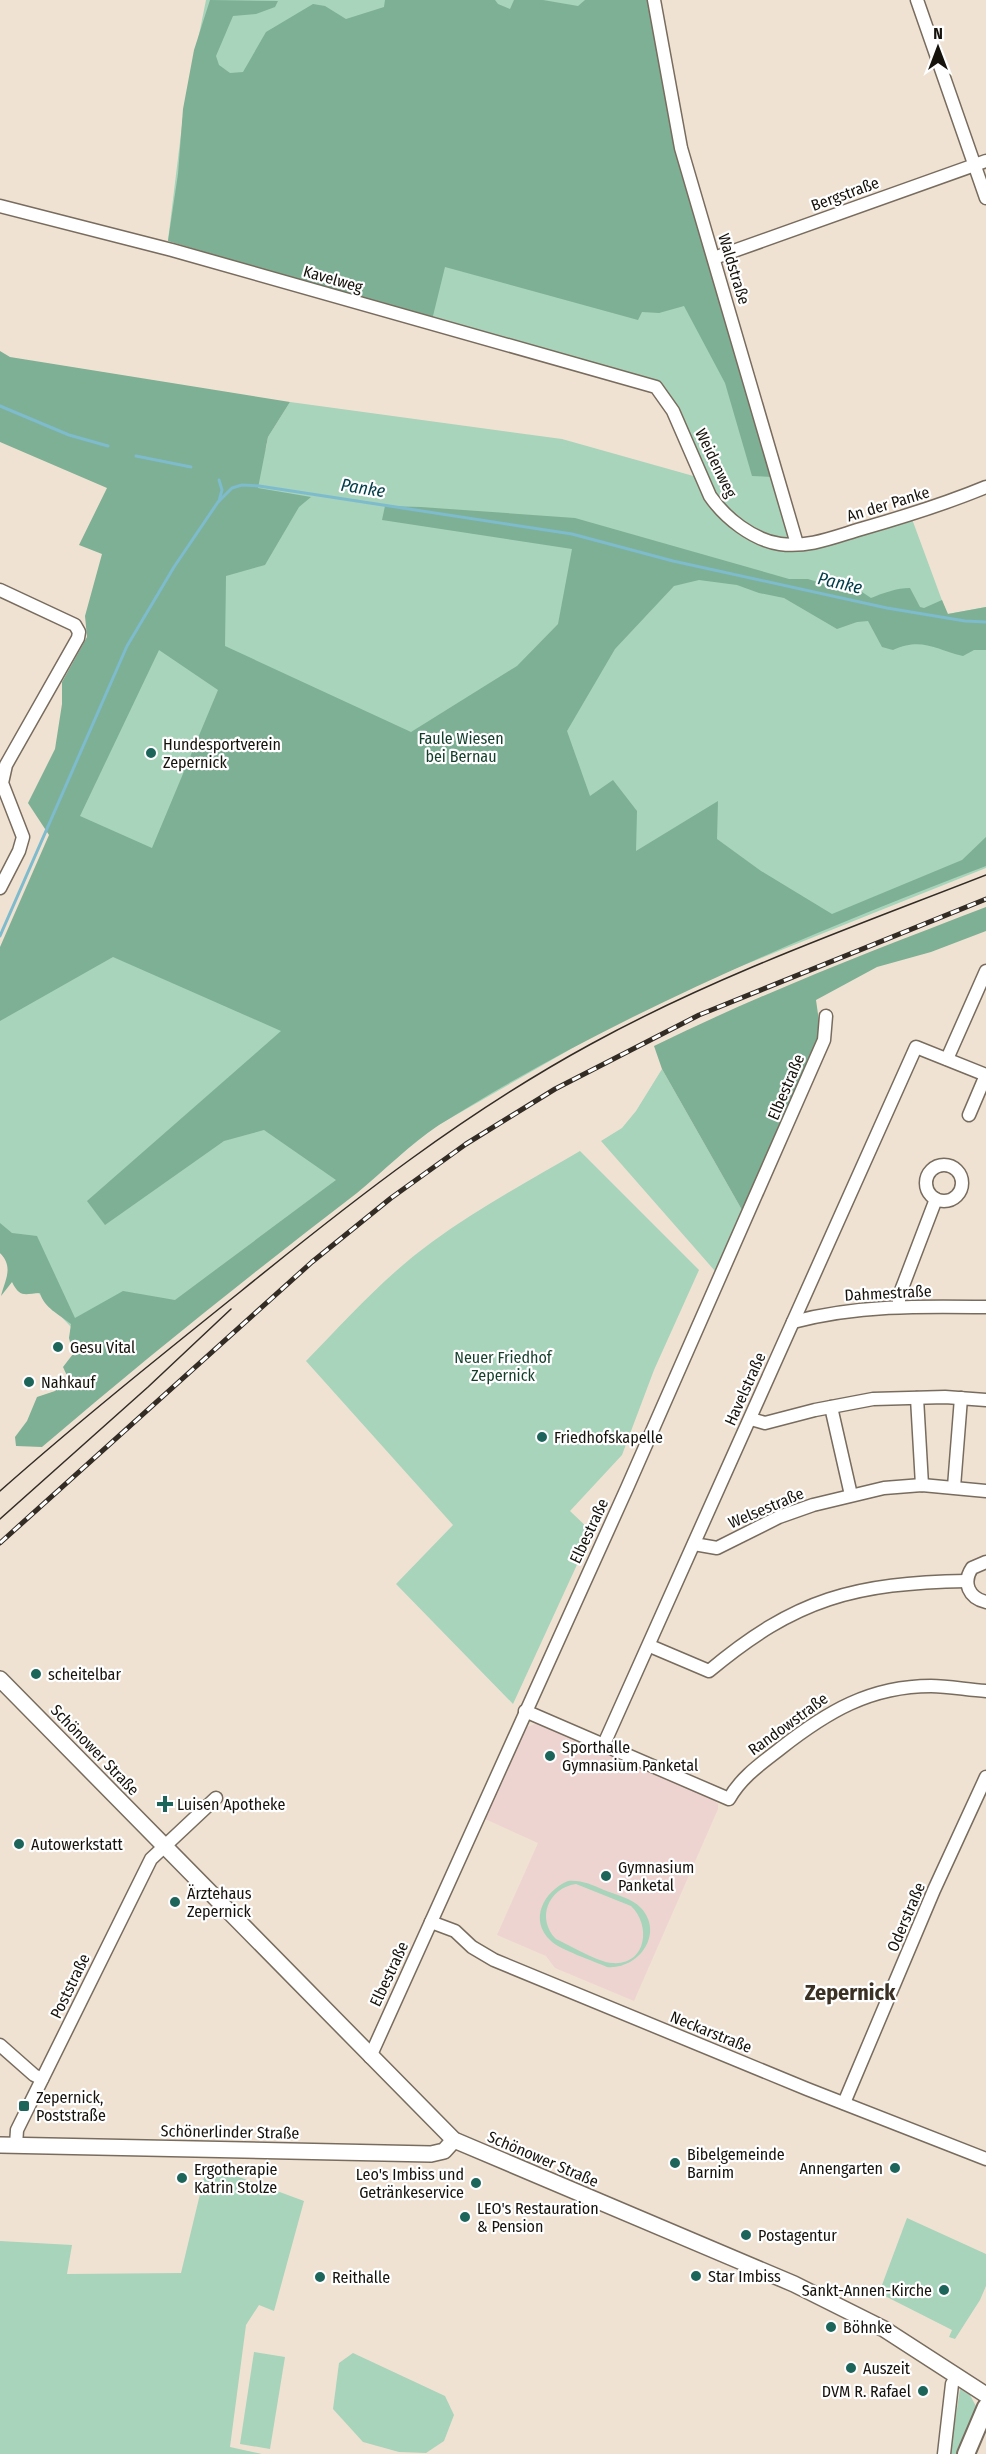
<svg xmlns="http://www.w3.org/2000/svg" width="986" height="2454" font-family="'Fira Sans Condensed',sans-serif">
  <rect width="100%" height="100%" fill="#f0e2d2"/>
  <path fill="#eed4d0" d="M 535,1724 L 543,1725 L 715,1801 L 718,1804 L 718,1809 L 634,2001 L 555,1968 L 546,1956 L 497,1935 L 538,1843 L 485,1819 L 523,1733 L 527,1727 Z"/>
  <g fill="#a7d4bb" fill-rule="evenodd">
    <path d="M 206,0 L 648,0 L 791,548 L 912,519 L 947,614 L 986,607 L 986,868 L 679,991 L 604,1030 L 435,1127 L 120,1378 L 0,1253 L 0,982 L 156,642 L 266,448 L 268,437 L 290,402 L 562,439 L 697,477 L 660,386 L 422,318 L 168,240 L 184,109 Z"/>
    <path d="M 662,1069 L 742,1210 L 715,1271 L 601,1141 L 622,1128 L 636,1111 Z"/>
    <path d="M 580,1151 L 699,1270 L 654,1370 L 622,1455 L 570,1511 L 592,1532 L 513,1704 L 396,1584 L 453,1525 L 306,1361 C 346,1320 385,1276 432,1242 C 479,1208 530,1180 580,1151 Z"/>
    <path d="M 568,1881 C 582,1880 592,1885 604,1890 C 616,1895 632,1898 641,1908 C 665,1934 638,1970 607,1967 C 594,1961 560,1950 551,1941 C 528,1920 544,1891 568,1881 ZM 576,1884 L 631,1906 C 652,1926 646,1966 612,1963 C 600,1963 569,1945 556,1939 C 536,1919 548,1888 576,1884 Z"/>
    <path d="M 207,2165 L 304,2201 L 274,2311 L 259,2305 L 246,2325 L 230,2447 L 262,2454 L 0,2454 L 0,2241 L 72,2245 L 67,2274 L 181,2273 Z"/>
    <path d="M 907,2218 L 986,2254 L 986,2286 L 980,2300 L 955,2339 L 949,2337 L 952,2330 L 879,2293 Z"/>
    <path d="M 254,2352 L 285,2357 L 270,2449 L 240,2444 Z"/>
    <path d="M 353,2353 L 445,2396 L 454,2415 L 444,2441 L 426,2453 L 399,2452 L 363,2442 L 333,2409 L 339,2363 Z"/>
    <path d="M 960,2389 L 970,2395 L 977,2408 L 959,2454 L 950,2454 Z"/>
  </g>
  <g fill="#7db095" fill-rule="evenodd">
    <path d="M 210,0 L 278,1 L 275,7 L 256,14 L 233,16 L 216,56 L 219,65 L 230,73 L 243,72 L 266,32 L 313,4 L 325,6 L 346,19 L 384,7 L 385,0 L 495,0 L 498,4 L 510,9 L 514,0 L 543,0 L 578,6 L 585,0 L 649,0 L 654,31 L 774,477 L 752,476 L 725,383 L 684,306 L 659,313 L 642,312 L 638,320 L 445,267 L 432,320 L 168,241 L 178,174 L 183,109 L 194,50 Z"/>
    <path d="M 0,351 L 10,357 L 290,402 L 268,437 L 258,488 L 311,497 L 299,507 L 265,565 L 226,576 L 225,646 L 411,732 L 517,666 L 558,624 L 572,549 L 382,520 L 385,506 L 421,507 L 575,518 L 789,579 L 808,579 L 833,587 L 859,590 L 871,598 C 883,593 897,588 910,588 L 920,607 L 924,608 L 942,600 L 948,614 L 986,607 L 986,650 L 974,650 L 963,656 C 934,649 922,637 893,650 L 882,647 L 868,621 L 857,622 L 837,629 L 784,598 L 759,593 L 737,585 L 699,580 L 674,586 L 615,649 L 567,731 L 590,796 L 613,780 L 637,811 L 636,851 L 718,801 L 717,839 L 761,871 L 832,914 L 962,860 L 986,837 L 986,866 C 797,938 611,1017 439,1125 C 410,1144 384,1171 357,1193 C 250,1275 145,1359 42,1447 L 16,1446 L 15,1437 L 27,1421 L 37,1397 L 55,1391 L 69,1380 L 63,1367 L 73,1354 L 69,1338 L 71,1324 C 59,1314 44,1308 40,1293 C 24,1294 20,1298 12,1282 L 1,1296 C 5,1280 14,1267 0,1253 L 0,1223 L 12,1233 L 37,1236 L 75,1318 L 123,1291 L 175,1300 L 336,1180 L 264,1130 L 224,1141 L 105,1225 L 87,1201 L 281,1031 L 113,957 L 0,1021 L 0,947 L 49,835 L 28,803 L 55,749 L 62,704 L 62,682 L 87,637 L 85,616 L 102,554 L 79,545 L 107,488 L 0,442 ZM 159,650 L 218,690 L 152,848 L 80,816 Z"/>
    <path d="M 986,907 L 986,931 L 931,952 L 877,967 L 816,1000 L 821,1035 L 742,1210 L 662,1069 L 654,1046 C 762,993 874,950 986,907 Z"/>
  </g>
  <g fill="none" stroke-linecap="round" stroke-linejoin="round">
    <g stroke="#7ebbcc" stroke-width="3">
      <path d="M 0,406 L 69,435 L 108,446"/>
      <path d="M 136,456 L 191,467"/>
      <path d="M 219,501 L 222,490 L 219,480"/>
      <path d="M 0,936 L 127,646 L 174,567 L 218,502 L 232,488 L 242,485 L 259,486 L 572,534 L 673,561 L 887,608 L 965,621 L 986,622"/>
    </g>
    <g stroke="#786c5e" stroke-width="15">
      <g id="minor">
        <path d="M 654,0 L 681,148 L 797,544"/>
        <path d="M 917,0 L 986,198"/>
        <path d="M 0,206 L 172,250 L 656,387 L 673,411 L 710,496 C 725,518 753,540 780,544 C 808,548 834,537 861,529 C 903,517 945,504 986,487"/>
        <path d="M 714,258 L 986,161"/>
        <path d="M 0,590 L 75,625 L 79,632 L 78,638 L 6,765 L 2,783 L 23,837 L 19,851 L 0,888"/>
        <path d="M 947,1059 L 986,971"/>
        <path d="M 969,1115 L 986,1075"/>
        <circle cx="944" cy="1183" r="18"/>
        <path d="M 899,1306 L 899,1296 L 936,1199"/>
        <path d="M 793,1322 C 857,1305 920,1306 986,1307"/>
        <path d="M 917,1398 L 922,1485"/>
        <path d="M 831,1407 L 851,1495"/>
        <path d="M 751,1419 L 765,1423 L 815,1410 L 873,1399 L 945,1397 L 986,1400"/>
        <path d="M 954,1487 L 961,1398"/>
        <path d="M 694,1544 L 717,1548 L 779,1517 L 813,1505 L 884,1488 L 922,1485 L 986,1491"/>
        <path d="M 986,1562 L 972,1568 C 962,1583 969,1598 986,1602"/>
        <path d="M 650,1646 L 709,1671 C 796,1598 855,1583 967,1581"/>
        <path d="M 525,1711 L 729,1799 C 741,1777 762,1763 781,1748 C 827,1712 870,1686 931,1686 C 949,1686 968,1690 986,1691"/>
        <path d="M 604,1744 L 916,1047 L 986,1075"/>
        <path d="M 431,1922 L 455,1931 L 472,1947 L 494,1960 L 807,2089 L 986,2159"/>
        <path d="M 0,2045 L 34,2075 L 42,2079"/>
        <path d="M 370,2057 L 627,1488 L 824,1040 L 826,1016"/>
        <path d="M 844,2103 L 934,1890 L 986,1777"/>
        <path d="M 16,2145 L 17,2130 L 151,1859 L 216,1798"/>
        <path d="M 944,2454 L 952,2384 L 956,2377"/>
      </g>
    </g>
    <g stroke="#786c5e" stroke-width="18">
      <g id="tertiary">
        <path d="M 0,1679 L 454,2140 L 794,2284 L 884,2329 L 986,2395"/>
        <path d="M 0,2145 L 431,2154 L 444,2151 L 454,2140"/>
      </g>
    </g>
    <g stroke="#786c5e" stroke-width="20">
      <path id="secondary" d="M 966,2454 L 986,2407"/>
    </g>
    <use href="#minor" stroke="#fff" stroke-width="12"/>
    <use href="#tertiary" stroke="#fff" stroke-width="15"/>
    <use href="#secondary" stroke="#fff" stroke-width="16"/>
    <g stroke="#322c25" stroke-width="1.5">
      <path d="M 0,1491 C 78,1422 159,1357 240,1292 C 352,1201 464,1113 591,1044 C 717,975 853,927 986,875"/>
      <path d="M 0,1519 L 148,1387 L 231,1309"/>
    </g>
    <g stroke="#322c25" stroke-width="5">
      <path id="rail" d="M 0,1543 L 312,1262 L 391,1198 L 466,1144 L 555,1089 L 699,1015 L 986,899"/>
    </g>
    <use href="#rail" stroke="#fff" stroke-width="3" stroke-dasharray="9" stroke-linecap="butt"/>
  </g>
  <g fill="#1d655b" stroke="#fff" stroke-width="2">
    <circle cx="151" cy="753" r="6"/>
    <circle cx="58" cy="1347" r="6"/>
    <circle cx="29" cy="1382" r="6"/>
    <circle cx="542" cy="1437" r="6"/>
    <circle cx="36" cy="1674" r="6"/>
    <circle cx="550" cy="1756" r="6"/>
    <path d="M162 1795h6v6h6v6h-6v6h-6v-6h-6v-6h6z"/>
    <circle cx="19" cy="1844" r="6"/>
    <circle cx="606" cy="1876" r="6"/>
    <circle cx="175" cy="1902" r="6"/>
    <rect x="18" y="2100" width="12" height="12" rx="3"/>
    <circle cx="675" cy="2163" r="6"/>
    <circle cx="895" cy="2168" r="6"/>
    <circle cx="182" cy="2178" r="6"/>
    <circle cx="476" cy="2183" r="6"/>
    <circle cx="465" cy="2217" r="6"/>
    <circle cx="746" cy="2235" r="6"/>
    <circle cx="696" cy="2276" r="6"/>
    <circle cx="320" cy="2277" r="6"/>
    <circle cx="944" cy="2290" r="6"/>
    <circle cx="831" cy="2327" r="6"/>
    <circle cx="851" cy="2368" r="6"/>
    <circle cx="923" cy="2391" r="6"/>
  </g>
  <g text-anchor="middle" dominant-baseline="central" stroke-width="4.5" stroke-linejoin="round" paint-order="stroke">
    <g font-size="16" fill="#16120c" stroke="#fff">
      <text transform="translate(845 194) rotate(-20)">Bergstraße</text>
      <text transform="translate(734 269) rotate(73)">Waldstraße</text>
      <text transform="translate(333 279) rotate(16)">Kavelweg</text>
      <text transform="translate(716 463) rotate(64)">Weidenweg</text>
      <text transform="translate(888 504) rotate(-17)">An der Panke</text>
      <text transform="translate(786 1087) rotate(-67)">Elbestraße</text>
      <text transform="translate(888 1293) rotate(-3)">Dahmestraße</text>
      <text transform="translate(745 1389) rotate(-66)">Havelstraße</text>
      <text transform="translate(766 1508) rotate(-23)">Welsestraße</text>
      <text transform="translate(589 1531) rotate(-65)">Elbestraße</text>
      <text transform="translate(788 1724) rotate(-36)">Randowstraße</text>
      <text transform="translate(95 1750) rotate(46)">Schönower Straße</text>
      <text transform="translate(906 1917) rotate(-67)">Oderstraße</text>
      <text transform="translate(389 1974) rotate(-65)">Elbestraße</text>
      <text transform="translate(70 1986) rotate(-64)">Poststraße</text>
      <text transform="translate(711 2032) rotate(22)">Neckarstraße</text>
      <text transform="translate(230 2132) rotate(1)">Schönerlinder Straße</text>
      <text transform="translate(543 2159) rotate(23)">Schönower Straße</text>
    </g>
    <g font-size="16" fill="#133e2b" stroke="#fff">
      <text x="461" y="738">Faule Wiesen<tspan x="461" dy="18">bei Bernau</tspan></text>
      <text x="503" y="1357">Neuer Friedhof<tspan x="503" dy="18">Zepernick</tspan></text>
    </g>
    <g font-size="16" fill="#16120c" stroke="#fff" text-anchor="start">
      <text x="163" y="744">Hundesportverein<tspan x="163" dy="18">Zepernick</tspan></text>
      <text x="70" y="1347">Gesu Vital</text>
      <text x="41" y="1382">Nahkauf</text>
      <text x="554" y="1437">Friedhofskapelle</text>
      <text x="48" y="1674">scheitelbar</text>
      <text x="562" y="1747">Sporthalle<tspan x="562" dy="18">Gymnasium Panketal</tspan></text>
      <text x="177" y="1804">Luisen Apotheke</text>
      <text x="31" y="1844">Autowerkstatt</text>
      <text x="618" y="1867">Gymnasium<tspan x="618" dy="18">Panketal</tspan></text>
      <text x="187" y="1893">Ärztehaus<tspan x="187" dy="18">Zepernick</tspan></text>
      <text x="36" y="2097">Zepernick,<tspan x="36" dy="18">Poststraße</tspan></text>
      <text x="687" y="2154">Bibelgemeinde<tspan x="687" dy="18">Barnim</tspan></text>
      <text x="883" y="2168" text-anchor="end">Annengarten</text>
      <text x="194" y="2169">Ergotherapie<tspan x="194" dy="18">Katrin Stolze</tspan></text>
      <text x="464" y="2174" text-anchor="end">Leo's Imbiss und<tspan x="464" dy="18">Getränkeservice</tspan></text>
      <text x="477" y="2208">LEO's Restauration<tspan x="477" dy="18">&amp; Pension</tspan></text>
      <text x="758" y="2235">Postagentur</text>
      <text x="708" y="2276">Star Imbiss</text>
      <text x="332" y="2277">Reithalle</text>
      <text x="932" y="2290" text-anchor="end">Sankt-Annen-Kirche</text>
      <text x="843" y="2327">Böhnke</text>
      <text x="863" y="2368">Auszeit</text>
      <text x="911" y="2391" text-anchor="end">DVM R. Rafael</text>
    </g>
    <g font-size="18" font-style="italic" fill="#013c49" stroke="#fff">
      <text transform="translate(363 488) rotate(9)">Panke</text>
      <text transform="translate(840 583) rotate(13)">Panke</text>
    </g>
    <g font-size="22" font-weight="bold" fill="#3b3024" stroke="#fff">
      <text x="850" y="1992">Zepernick</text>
    </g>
  </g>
  <g transform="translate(938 48)" stroke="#ffffff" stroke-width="4.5" paint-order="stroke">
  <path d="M0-4.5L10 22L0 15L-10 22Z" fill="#16120c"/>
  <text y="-9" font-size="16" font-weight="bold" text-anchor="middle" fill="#16120c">N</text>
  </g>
</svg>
